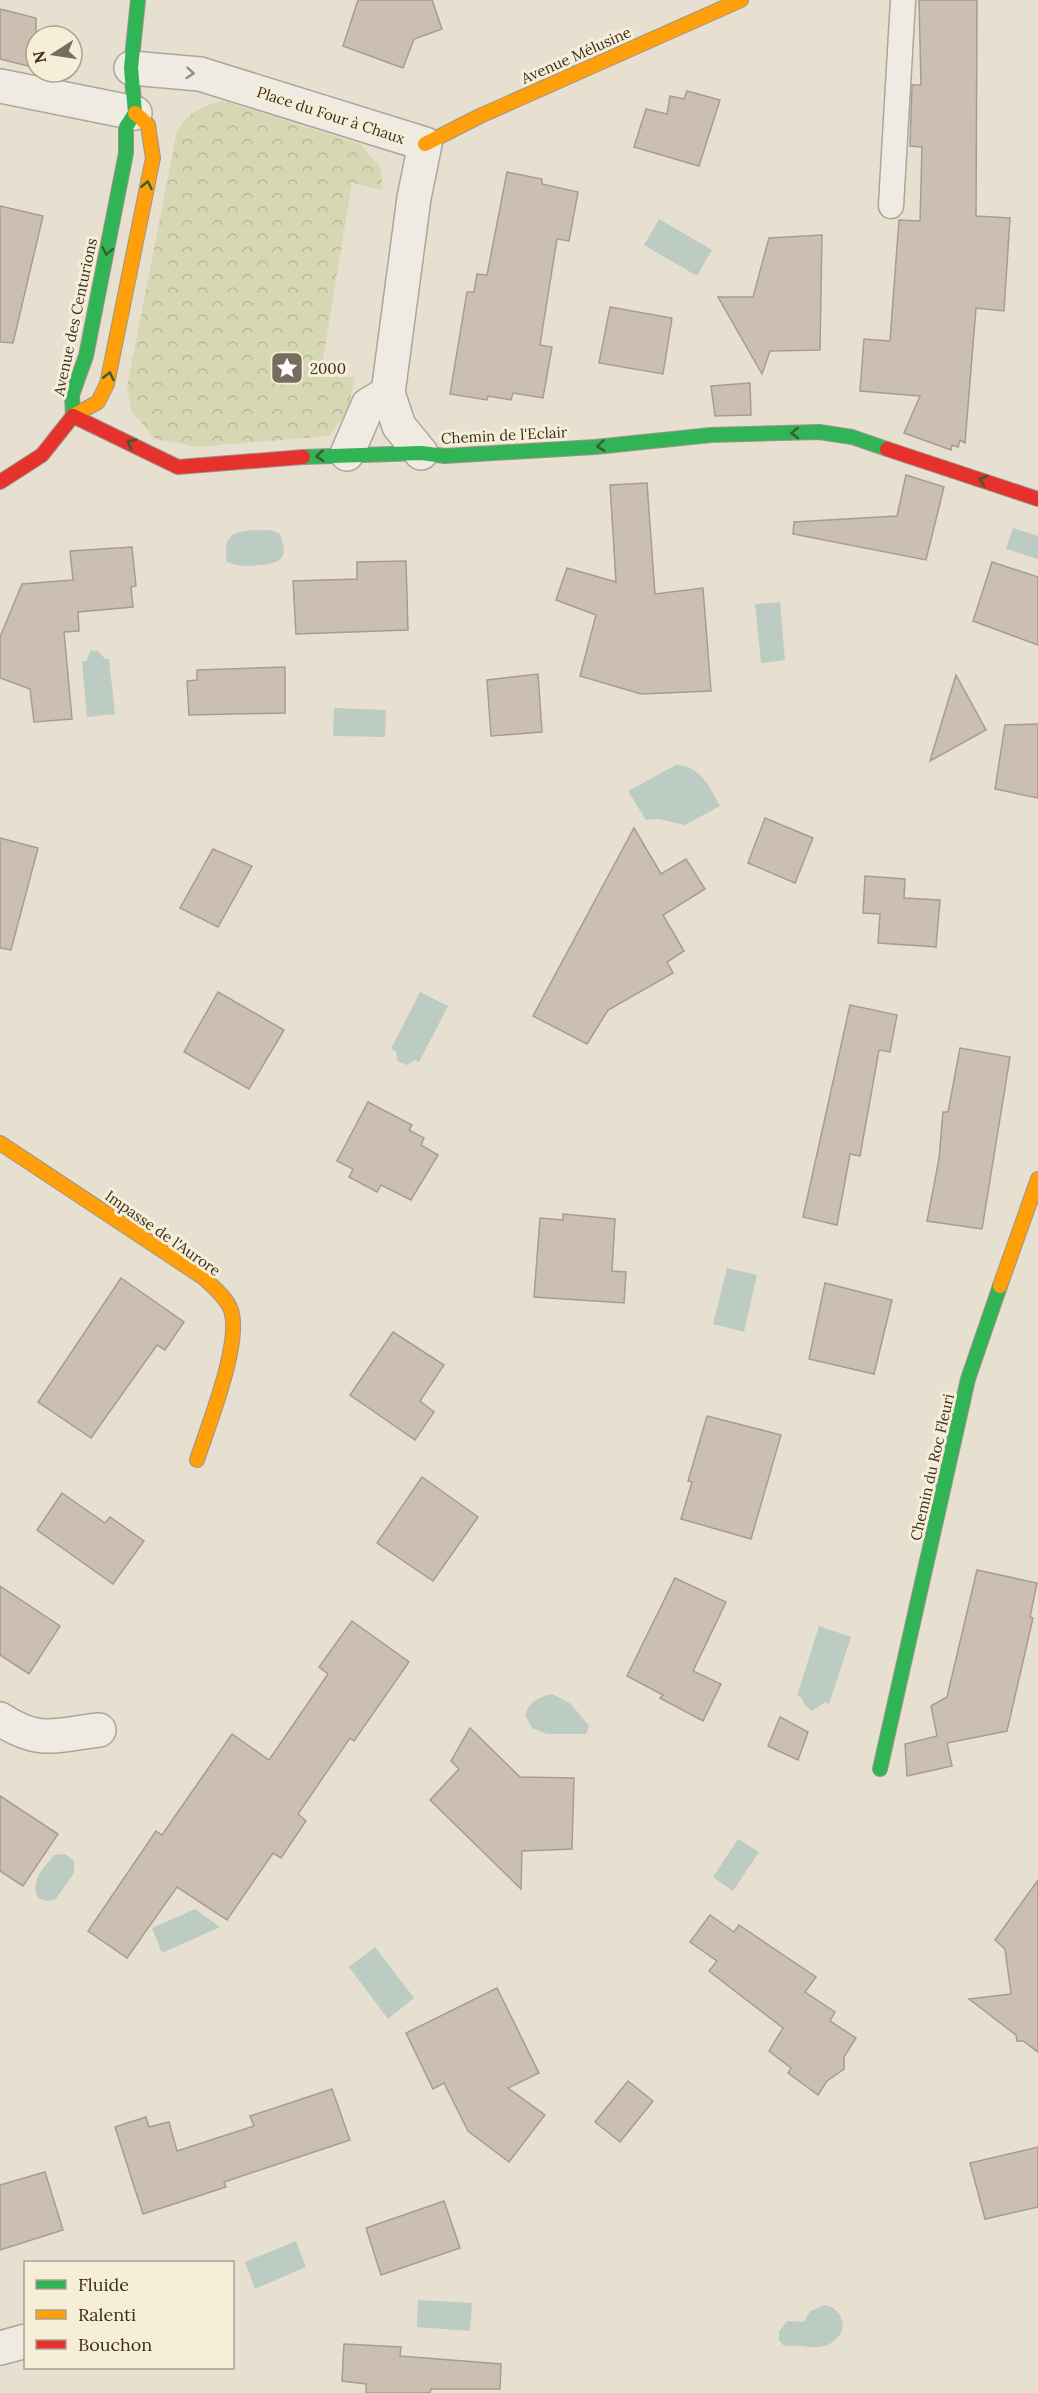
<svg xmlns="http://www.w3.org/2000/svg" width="1038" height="2393" font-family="Lora,serif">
  <defs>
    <pattern id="park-crowns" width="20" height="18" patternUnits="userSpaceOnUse" patternTransform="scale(1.5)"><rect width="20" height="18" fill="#d6d7b3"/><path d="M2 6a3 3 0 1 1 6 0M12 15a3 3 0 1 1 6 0" fill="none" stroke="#b9b99a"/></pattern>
  </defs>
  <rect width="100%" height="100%" fill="#e7e0d1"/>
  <path fill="url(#park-crowns)" d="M 224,101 L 360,144 L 380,167 L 383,190 L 352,183 L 320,377 L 355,377 L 348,410 L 330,436 L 196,447 L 155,439 L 131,410 L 127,387 L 177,131 C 189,112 203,105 224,101 Z"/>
  <g fill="#bcccc2">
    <path d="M 659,219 L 712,250 L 697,276 L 644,245 Z"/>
    <path d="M 1013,528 L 1038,536 L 1038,559 L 1006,549 Z"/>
    <path d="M 271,530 L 280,534 C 288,556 284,563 261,565 C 248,566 239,567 227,562 C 220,527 245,531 271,530 Z"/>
    <path d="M 780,602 L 785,660 L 761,663 L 755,604 Z"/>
    <path d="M 91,650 L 98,651 L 105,659 L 109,659 L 115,714 L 87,717 L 82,661 L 86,661 Z"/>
    <path d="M 334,708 L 386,710 L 385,737 L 333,736 Z"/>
    <path d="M 676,765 C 701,766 709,786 720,806 L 685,825 L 659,819 L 646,820 L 628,791 Z"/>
    <path d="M 420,992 L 448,1006 L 419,1062 L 415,1060 L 407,1065 L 397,1061 L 396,1051 L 391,1049 Z"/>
    <path d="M 727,1268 L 757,1275 L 744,1332 L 713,1324 Z"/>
    <path d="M 819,1626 L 851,1637 L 829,1704 L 825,1702 L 812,1711 L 804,1704 L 801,1697 L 797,1696 Z"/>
    <path d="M 552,1694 L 571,1704 L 589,1726 L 586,1734 L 547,1734 L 532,1728 L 525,1715 C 528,1702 539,1697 552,1694 Z"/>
    <path d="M 738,1839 L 759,1852 L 733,1891 L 713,1877 Z"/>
    <path d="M 65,1854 L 74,1861 L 74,1873 L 55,1900 L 46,1901 L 38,1898 C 30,1880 43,1869 54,1855 Z"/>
    <path d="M 195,1909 L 220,1927 L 162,1953 L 152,1928 Z"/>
    <path d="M 375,1947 L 414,1998 L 388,2019 L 349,1967 Z"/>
    <path d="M 296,2241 L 306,2267 L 255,2289 L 245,2262 Z"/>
    <path d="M 418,2300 L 472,2303 L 470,2331 L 417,2327 Z"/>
    <path d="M 825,2305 C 839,2307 849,2325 838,2337 C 823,2355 803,2343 784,2346 L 779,2340 L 779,2332 L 787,2321 L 804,2322 L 810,2311 Z"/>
  </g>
  <g fill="#cbbfb2" stroke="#a89c90" stroke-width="1.5">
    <path d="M 358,0 L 432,0 L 442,29 L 414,39 L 403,68 L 343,46 Z"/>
    <path d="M 919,0 L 977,0 L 976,216 L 1010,218 L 1004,311 L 976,308 L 965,443 L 960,440 L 958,447 L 952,445 L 951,450 L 904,433 L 920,396 L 860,391 L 864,339 L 890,341 L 899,220 L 920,221 L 922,147 L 910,146 L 912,85 L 921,85 Z"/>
    <path d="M 0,9 L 36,18 L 36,68 L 0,59 Z"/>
    <path d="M 687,91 L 720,100 L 699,166 L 634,147 L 646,109 L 667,114 L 670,96 L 684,99 Z"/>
    <path d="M 507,172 L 542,179 L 542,184 L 578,192 L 569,241 L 557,239 L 540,345 L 552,347 L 543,398 L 513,393 L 511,400 L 488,396 L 487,400 L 450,394 L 467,292 L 474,292 L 477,274 L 487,275 Z"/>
    <path d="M 0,206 L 43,216 L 13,343 L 0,342 Z"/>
    <path d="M 822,235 L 820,350 L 770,351 L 762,374 L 718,297 L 753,297 L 769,238 Z"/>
    <path d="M 610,307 L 672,318 L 663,374 L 599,363 Z"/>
    <path d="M 750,383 L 751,415 L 715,416 L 711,386 Z"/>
    <path d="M 906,475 L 944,487 L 926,560 L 793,534 L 794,522 L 897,516 Z"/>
    <path d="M 647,483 L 655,594 L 703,588 L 711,691 L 641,694 L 580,676 L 596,615 L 556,600 L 567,568 L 616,582 L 610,485 Z"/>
    <path d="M 132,547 L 136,586 L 131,587 L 133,607 L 78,612 L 79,631 L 64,632 L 72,719 L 34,722 L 30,689 L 0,678 L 0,637 L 22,584 L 73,580 L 70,551 Z"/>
    <path d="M 406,561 L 408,630 L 296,634 L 293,581 L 357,579 L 357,562 Z"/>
    <path d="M 992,562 L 1038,577 L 1038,645 L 973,621 Z"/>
    <path d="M 285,667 L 285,713 L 189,715 L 187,681 L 197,680 L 197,670 Z"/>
    <path d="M 538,674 L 542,732 L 491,736 L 487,680 Z"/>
    <path d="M 956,675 L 986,730 L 930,761 Z"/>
    <path d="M 1038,724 L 1038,798 L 995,789 L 1005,725 Z"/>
    <path d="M 765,818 L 813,838 L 795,883 L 748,863 Z"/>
    <path d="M 634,828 L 661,874 L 686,859 L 705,889 L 663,915 L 684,951 L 667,962 L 673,973 L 608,1010 L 587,1044 L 533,1016 Z"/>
    <path d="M 0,838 L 38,848 L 11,950 L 0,948 Z"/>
    <path d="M 213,849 L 252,866 L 218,927 L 180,908 Z"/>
    <path d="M 865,876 L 905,879 L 904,898 L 940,900 L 936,947 L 878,943 L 880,914 L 863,913 Z"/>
    <path d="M 218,992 L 284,1030 L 249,1089 L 184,1052 Z"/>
    <path d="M 850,1005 L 897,1015 L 890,1052 L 879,1050 L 860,1156 L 850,1154 L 837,1225 L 803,1217 Z"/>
    <path d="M 960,1048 L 1010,1057 L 982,1229 L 927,1221 L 939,1159 L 943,1112 L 948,1112 Z"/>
    <path d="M 368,1102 L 412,1125 L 409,1130 L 424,1138 L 421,1145 L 438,1155 L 411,1200 L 381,1185 L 377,1192 L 349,1177 L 353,1169 L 337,1161 Z"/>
    <path d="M 563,1214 L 615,1219 L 612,1271 L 626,1272 L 624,1303 L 534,1297 L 540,1218 L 563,1220 Z"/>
    <path d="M 121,1278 L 184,1322 L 165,1350 L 157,1345 L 91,1438 L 38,1402 Z"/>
    <path d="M 825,1283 L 892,1300 L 874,1374 L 809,1359 Z"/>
    <path d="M 393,1332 L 444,1365 L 420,1401 L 434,1412 L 415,1440 L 350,1395 Z"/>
    <path d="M 707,1416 L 781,1435 L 751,1539 L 681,1519 L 692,1482 L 688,1481 Z"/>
    <path d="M 422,1477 L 478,1517 L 433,1581 L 377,1543 Z"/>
    <path d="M 62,1493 L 105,1523 L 110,1517 L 144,1541 L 113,1584 L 37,1530 Z"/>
    <path d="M 977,1570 L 1037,1583 L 1030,1617 L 1033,1618 L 1007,1731 L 947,1743 L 952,1766 L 907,1776 L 905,1744 L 937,1736 L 931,1706 L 947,1697 Z"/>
    <path d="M 675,1578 L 726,1602 L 693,1671 L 721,1684 L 703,1721 L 660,1698 L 663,1695 L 627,1676 Z"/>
    <path d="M 0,1586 L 60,1626 L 29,1674 L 0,1655 Z"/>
    <path d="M 352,1621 L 409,1662 L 354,1741 L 350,1738 L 298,1814 L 306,1821 L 281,1858 L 273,1853 L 227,1920 L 177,1887 L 127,1958 L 88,1931 L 156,1831 L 162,1835 L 232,1734 L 269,1760 L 328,1674 L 319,1667 Z"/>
    <path d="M 780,1717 L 808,1732 L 798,1760 L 768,1746 Z"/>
    <path d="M 470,1728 L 520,1777 L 574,1778 L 572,1849 L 522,1851 L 521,1889 L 430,1800 L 459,1769 L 451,1761 Z"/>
    <path d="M 0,1796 L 58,1834 L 23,1886 L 0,1871 Z"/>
    <path d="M 1038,1880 L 1038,2052 L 1023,2041 L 1017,2041 L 1016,2035 L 969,1999 L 1011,1994 L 1005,1949 L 995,1940 Z"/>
    <path d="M 710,1915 L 734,1932 L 739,1925 L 816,1977 L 805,1992 L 835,2012 L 830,2021 L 856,2038 L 844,2057 L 844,2069 L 827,2081 L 818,2095 L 788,2073 L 791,2068 L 769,2051 L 783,2028 L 709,1971 L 717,1961 L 690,1942 Z"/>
    <path d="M 497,1988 L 539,2073 L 508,2088 L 545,2115 L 509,2162 L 468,2131 L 444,2083 L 433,2089 L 406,2033 Z"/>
    <path d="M 628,2081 L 653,2101 L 620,2142 L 595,2122 Z"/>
    <path d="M 332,2089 L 350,2140 L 224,2182 L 226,2187 L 143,2214 L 115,2127 L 146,2117 L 149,2127 L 169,2122 L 177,2151 L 254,2126 L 250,2116 Z"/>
    <path d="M 1038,2147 L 1038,2207 L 985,2219 L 970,2163 Z"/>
    <path d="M 45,2172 L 63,2230 L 0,2250 L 0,2185 Z"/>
    <path d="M 444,2201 L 460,2248 L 381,2275 L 366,2228 Z"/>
    <path d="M 344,2344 L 401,2347 L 400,2356 L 501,2364 L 500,2389 L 431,2389 L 430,2393 L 366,2393 L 366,2384 L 342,2381 Z"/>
  </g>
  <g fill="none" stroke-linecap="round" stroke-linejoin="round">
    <g stroke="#ada599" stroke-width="27">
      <path id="lane" d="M 891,206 L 903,0"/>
    </g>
    <g stroke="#ada599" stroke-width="36">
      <g id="street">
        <path d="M 131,68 L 200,74 L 425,144 L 414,198 L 388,393 L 399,426 L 421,453"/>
        <path d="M 0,86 L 135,113"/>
        <path d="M 347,454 L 368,405 L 388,393"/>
        <path d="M 0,1719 C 40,1745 55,1735 99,1730"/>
        <path d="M 0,2348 L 26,2341"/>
      </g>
    </g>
    <g stroke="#9c958a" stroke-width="16">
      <g id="fast">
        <path d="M 73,416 L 72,395 L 86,356 L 126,153 L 126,127 L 135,113 L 131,68 L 138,0"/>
        <path d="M 303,457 L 421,453 L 445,456 L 595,447 L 711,435 L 819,432 L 852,437 L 887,449"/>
        <path d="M 880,1769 L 968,1379 L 1000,1286"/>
      </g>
    </g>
    <g stroke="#9c958a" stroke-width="16">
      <g id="slow">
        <path d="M 425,144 L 480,116 L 741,0"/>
        <path d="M 73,416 L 98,402 L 107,384 L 153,158 L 148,125 L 135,113"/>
        <path d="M 0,1143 L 204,1278 C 213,1287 226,1297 231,1310 C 242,1343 208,1426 197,1460"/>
        <path d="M 1000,1286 L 1038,1179"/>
      </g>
    </g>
    <g stroke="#9c958a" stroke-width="16">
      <g id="jam">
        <path d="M 73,416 L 178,467 L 303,457"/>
        <path d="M 887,449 L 1038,499"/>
        <path d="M 0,482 L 42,455 L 73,416"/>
      </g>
    </g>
    <use href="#lane" stroke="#efebe3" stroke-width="24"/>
    <use href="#street" stroke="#efebe3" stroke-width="33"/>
    <use href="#fast" stroke="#30b455" stroke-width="14"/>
    <use href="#slow" stroke="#ff9f0a" stroke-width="14"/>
    <use href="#jam" stroke="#e5322d" stroke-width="14"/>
  </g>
  <defs><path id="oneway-chevron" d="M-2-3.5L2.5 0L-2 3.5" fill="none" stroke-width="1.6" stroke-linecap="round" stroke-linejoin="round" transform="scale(1.5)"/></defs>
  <use stroke="#968c82" href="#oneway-chevron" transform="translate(190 73) rotate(5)"/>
  <g stroke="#385d33">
    <use href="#oneway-chevron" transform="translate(147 185) rotate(-79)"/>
    <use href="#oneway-chevron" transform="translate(107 251) rotate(101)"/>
    <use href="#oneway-chevron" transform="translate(109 376) rotate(-77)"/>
    <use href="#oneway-chevron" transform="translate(795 433) rotate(179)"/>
    <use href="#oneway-chevron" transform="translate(131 443) rotate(-152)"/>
    <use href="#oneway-chevron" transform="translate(601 446) rotate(174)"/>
    <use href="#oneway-chevron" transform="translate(320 456) rotate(176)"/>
    <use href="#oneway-chevron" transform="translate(983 480) rotate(-162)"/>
  </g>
  <defs>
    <g id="sight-square" transform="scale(1.725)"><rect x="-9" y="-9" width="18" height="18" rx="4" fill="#786c5e" stroke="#f7eed8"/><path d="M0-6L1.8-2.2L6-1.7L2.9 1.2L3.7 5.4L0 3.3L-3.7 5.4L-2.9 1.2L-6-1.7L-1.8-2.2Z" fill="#fff"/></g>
  </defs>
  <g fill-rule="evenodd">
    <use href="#sight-square" x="287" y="368"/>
  </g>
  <g text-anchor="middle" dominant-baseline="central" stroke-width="6" stroke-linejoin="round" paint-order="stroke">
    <g font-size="15" fill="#3d2e20" stroke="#f7eed8">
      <text transform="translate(576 55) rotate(-24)">Avenue Mélusine</text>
      <text transform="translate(331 115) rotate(18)">Place du Four à Chaux</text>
      <text transform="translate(75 317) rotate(-78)">Avenue des Centurions</text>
      <text transform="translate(504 435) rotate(-3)">Chemin de l'Eclair</text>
      <text transform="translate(163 1233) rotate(35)">Impasse de l'Aurore</text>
      <text transform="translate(932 1467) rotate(-77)">Chemin du Roc Fleuri</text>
    </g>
    <g font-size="15" fill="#3d2e20" stroke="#f7eed8" text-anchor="start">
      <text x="310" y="368">2000</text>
    </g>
  </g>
  <rect x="24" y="2261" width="210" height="108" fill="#f7eed8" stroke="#ada18e" stroke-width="1.5"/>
  <rect x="36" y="2280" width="30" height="9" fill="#30b455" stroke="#ada18e" stroke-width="1.5"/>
  <text x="78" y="2291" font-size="18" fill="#3d2e20">Fluide</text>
  <rect x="36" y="2310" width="30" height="9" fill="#ff9f0a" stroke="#ada18e" stroke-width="1.5"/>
  <text x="78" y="2321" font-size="18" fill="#3d2e20">Ralenti</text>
  <rect x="36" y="2340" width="30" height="9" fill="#e5322d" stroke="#ada18e" stroke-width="1.5"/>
  <text x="78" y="2351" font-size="18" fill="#3d2e20">Bouchon</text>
  <g transform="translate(54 54) rotate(258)"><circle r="28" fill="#f7eed8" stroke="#ada18e" stroke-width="1.5"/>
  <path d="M0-4.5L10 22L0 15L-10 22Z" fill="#786c5e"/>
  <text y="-9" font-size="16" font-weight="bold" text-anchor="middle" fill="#3d2e20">N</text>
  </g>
</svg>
